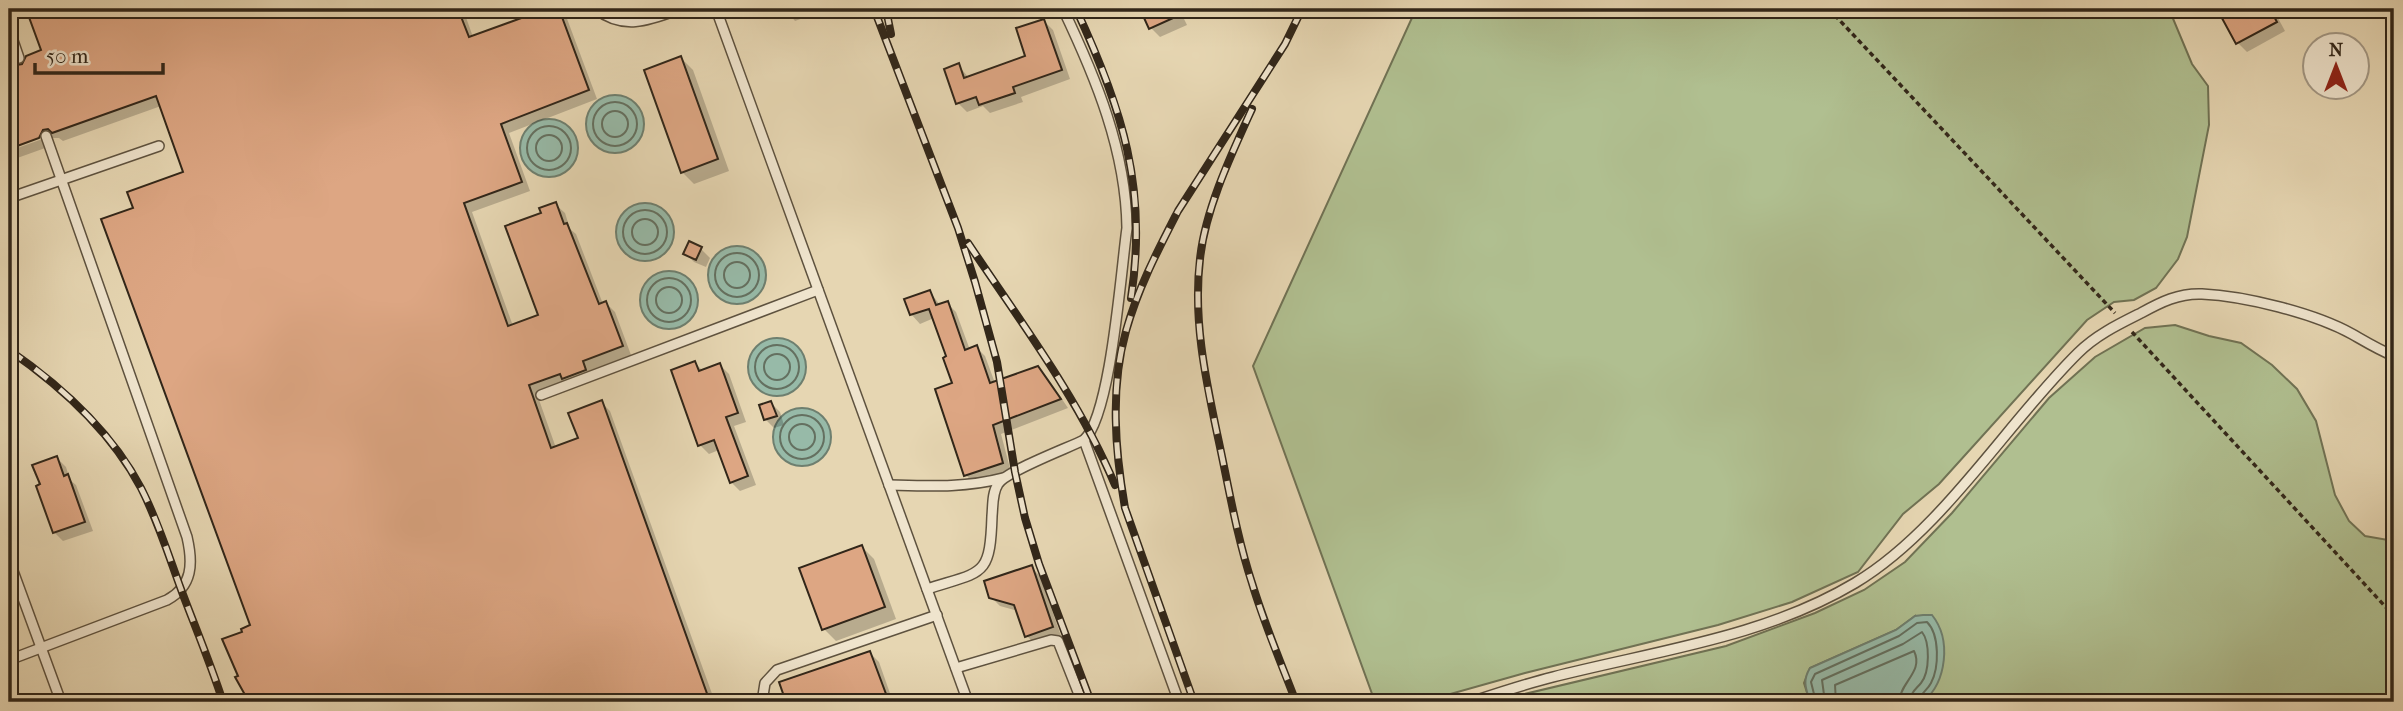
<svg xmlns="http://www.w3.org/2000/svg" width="2403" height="711" font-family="'IM FELL French Canon',serif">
  <rect width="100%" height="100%" fill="#e6d6b2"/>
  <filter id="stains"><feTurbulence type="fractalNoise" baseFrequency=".00286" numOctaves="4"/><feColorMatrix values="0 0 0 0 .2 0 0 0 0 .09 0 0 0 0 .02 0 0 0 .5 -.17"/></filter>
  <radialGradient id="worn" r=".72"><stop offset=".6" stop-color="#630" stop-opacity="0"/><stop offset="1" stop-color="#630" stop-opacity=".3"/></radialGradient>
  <g fill="#b0bf90" stroke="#707254" stroke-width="2">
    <path d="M 1416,9 L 2169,9 L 2192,64 L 2208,86 L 2209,125 L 2187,237 L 2178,259 L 2156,288 L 2134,300 L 2114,302 L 2087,320 L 1939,484 L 1903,514 L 1858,572 L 1792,602 L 1718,625 L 1525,673 L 1422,702 L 1375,702 L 1253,366 Z"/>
    <path d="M 2175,325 L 2209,336 L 2241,343 L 2272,365 L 2297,389 L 2316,421 L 2335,495 L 2349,521 L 2365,536 L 2394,541 L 2394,702 L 1922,702 L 1924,701 L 1915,616 L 1896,630 L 1810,668 L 1804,683 L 1810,702 L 1491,702 L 1726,646 L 1815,613 L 1864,590 L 1905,562 L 1952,513 L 2049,398 L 2095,357 L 2145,328 Z"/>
  </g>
  <g fill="#97baa8" stroke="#6e7f6f" stroke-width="2">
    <circle cx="615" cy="124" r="29"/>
    <circle cx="549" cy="148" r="29"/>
    <circle cx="645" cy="232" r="29"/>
    <circle cx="737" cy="275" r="29"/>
    <circle cx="669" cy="300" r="29"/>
    <circle cx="777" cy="367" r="29"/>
    <circle cx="802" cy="437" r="29"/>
    <path d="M 1923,615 L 1932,615 C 1952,640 1946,682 1924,701 L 1810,702 C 1806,689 1802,681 1810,668 L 1896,630 L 1915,616 Z"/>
  </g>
  <g fill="#0003">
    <path d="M 28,9 L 463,9 L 473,37 L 551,9 L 559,9 L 566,16 L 597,99 L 509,133 L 530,191 L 472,212 L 513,326 L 541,316 L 543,214 L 555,204 L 565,213 L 570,229 L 576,234 L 603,304 L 606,303 L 615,312 L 631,355 L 591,370 L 594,379 L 537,394 L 556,448 L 580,439 L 601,402 L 610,411 L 715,702 L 251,702 L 237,678 L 241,677 L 245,633 L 252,627 L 136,209 L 185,173 L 161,106 L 63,141 L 59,138 L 52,138 L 48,147 L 9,161 L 9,151 L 48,137 L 47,133 L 9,147 L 9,64 L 23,66 L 43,51 Z"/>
    <path d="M 785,9 L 819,9 L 820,12 L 795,21 Z"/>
    <path d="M 1146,9 L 1179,9 L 1187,25 L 1160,37 L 1151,28 L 1143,10 Z"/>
    <path d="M 2219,9 L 2273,9 L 2285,31 L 2247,52 L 2238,43 Z"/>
    <path d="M 1044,21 L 1053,30 L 1070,79 L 1021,97 L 1023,102 L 990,113 L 983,106 L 967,112 L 958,103 L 958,65 L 969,78 L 1028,57 Z"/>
    <path d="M 681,58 L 693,70 L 729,171 L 694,184 L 682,172 Z"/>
    <path d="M 701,249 L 710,258 L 706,267 L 694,262 L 685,253 Z"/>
    <path d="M 930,292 L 940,305 L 947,303 L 956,312 L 970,350 L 976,347 L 985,356 L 995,383 L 1038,368 L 1047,377 L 1068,408 L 1001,434 L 1011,472 L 975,485 L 966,475 L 946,420 L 954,384 L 948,357 L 934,318 L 920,324 L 911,314 Z"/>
    <path d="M 695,363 L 703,371 L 720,365 L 729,374 L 746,422 L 734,426 L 756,485 L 740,491 L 731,482 L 719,450 L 709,454 L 700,445 Z"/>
    <path d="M 771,403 L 780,412 L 784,425 L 774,428 L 765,419 Z"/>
    <path d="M 57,458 L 66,467 L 70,480 L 76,485 L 93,531 L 63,541 L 54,532 L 42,485 Z"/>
    <path d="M 862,547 L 874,559 L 896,619 L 836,641 L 824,629 Z"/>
    <path d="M 1031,567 L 1040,576 L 1061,636 L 1036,645 L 1027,636 L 1018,611 L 1000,606 L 991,597 Z"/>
    <path d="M 870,653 L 879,662 L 893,702 L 788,702 L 781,683 Z"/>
  </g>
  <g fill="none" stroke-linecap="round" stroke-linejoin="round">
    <g stroke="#647060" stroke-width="2">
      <circle cx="615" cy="124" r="22"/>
      <circle cx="615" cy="124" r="13"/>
      <circle cx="549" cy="148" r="22"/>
      <circle cx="549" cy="148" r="13"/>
      <circle cx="645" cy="232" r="22"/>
      <circle cx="645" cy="232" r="13"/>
      <circle cx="737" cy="275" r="22"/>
      <circle cx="737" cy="275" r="13"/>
      <circle cx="669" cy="300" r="22"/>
      <circle cx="669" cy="300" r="13"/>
      <circle cx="777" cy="367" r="22"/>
      <circle cx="777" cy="367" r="13"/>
      <circle cx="802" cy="437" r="22"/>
      <circle cx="802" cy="437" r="13"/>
      <path d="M 1816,702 L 1811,682 L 1815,674 L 1899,636 L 1917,623 L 1927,622 C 1940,635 1939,668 1931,683 C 1927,691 1920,693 1919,702"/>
      <path d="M 1825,702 L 1822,680 L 1903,644 L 1922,632 C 1930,642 1930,672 1921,683 C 1915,690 1911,692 1910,702"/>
      <path d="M 1836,702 L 1835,685 L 1914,651 C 1924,672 1900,682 1899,702"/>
    </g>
  </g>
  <g fill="#dda683" stroke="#312619" stroke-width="2">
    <path d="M 26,9 L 458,9 L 469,37 L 546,9 L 559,9 L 589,90 L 501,124 L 522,182 L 464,203 L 508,326 L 538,315 L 505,226 L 541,213 L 539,208 L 556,202 L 564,224 L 567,223 L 599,304 L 606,301 L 623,346 L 583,361 L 586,370 L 562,379 L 560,374 L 529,385 L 551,448 L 578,438 L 568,413 L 602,400 L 710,702 L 249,702 L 235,677 L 238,676 L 222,639 L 242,632 L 241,629 L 250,625 L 101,219 L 133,208 L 127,192 L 183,172 L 156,96 L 52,133 L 48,129 L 43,130 L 39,138 L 9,149 L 9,62 L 13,61 L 17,65 L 22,64 L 26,56 L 41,50 Z"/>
    <path d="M 1140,9 L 1193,9 L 1149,29 Z"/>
    <path d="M 2217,9 L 2270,9 L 2277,22 L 2236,44 Z"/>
    <path d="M 1044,19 L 1062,70 L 1013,87 L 1015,93 L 979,105 L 976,97 L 956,104 L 944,69 L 959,63 L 964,78 L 1025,56 L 1016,28 Z"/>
    <path d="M 681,56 L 718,159 L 681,173 L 644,70 Z"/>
    <path d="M 689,241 L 702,247 L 696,260 L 683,254 Z"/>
    <path d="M 930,290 L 936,305 L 948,301 L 965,350 L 977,345 L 990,383 L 1038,366 L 1061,399 L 993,425 L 1003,463 L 964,476 L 935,389 L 952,383 L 943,358 L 946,356 L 929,309 L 910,315 L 904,299 Z"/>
    <path d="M 695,361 L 699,371 L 720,363 L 738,413 L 726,417 L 748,476 L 730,483 L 714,440 L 698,446 L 671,370 Z"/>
    <path d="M 771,401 L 777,416 L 764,420 L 759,405 Z"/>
    <path d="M 57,456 L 64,476 L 68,474 L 85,522 L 53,533 L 36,486 L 40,484 L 32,465 Z"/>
    <path d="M 862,545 L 885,607 L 822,630 L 799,568 Z"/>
    <path d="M 1032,565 L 1053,627 L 1025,637 L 1014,605 L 989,598 L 984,581 Z"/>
    <path d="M 870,651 L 889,702 L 786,702 L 779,682 Z"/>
  </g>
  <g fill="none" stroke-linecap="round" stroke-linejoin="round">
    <g stroke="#5e523f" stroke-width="12">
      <g id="service">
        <path d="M 596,9 C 624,31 650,20 680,9"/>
        <path d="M 716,9 L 968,702"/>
        <path d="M 9,29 L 19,58"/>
        <path d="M 9,198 L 159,146"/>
        <path d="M 541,395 L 818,290"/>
        <path d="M 1084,440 L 1179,702"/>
        <path d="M 889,485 C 929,486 965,488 1003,478"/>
        <path d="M 9,560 L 61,702"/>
        <path d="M 927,589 C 983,571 990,578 992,516 C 993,506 992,493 998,484 C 1006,471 1068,448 1084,440 C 1111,415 1121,270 1127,228 C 1126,151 1096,78 1063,9"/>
        <path d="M 9,660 L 167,600 C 193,586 193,563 187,537 L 46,136"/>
        <path d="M 956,668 L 1051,640 L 1058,641 L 1082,702"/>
        <path d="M 762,702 L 765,683 L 777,670 L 937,615"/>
        <path d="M 1471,702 C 1498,693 1525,684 1553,677 C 1654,651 1763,638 1855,583 C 1942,531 2006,424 2078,353 C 2096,335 2119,324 2141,313 C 2161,302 2179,293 2202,294 C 2245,296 2314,313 2352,334 C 2366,342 2379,350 2394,356"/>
      </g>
    </g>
    <g stroke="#312619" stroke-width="3.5" stroke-dasharray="5 3.5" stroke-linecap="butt">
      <path d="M 1829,9 L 2115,313"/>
      <path d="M 2132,332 L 2394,616"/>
    </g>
    <use href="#service" stroke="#efe4cd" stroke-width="9"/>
    <g stroke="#312619" stroke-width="8">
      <g id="rail">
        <path d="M 874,9 L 958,228 L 975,282 L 997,362 L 1015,472 L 1025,518 L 1039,564 L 1091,702"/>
        <path d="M 886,9 L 891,34"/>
        <path d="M 1076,9 C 1122,108 1148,188 1131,298"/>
        <path d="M 1252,109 C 1231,155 1205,210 1200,259 C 1193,318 1205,376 1217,433 C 1228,483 1236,534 1252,583 C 1264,623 1281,663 1296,702"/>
        <path d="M 968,243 C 1020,321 1079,399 1115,485"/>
        <path d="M 9,350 C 61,386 111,431 141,488 C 158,521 169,557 182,592 C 196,629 211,665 223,702"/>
        <path d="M 1194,702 L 1125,508 C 1115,450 1110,388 1126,331 C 1138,288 1158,250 1178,211 L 1285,44 L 1302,9"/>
      </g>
    </g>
    <use href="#rail" stroke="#efe4cd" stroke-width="5" stroke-dasharray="16" stroke-linecap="butt"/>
  </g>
  <rect width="2403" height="711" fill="none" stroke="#e6d6b2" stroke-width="35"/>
  <rect x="10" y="10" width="2382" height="690" fill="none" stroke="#312619" stroke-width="3.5"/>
  <rect x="18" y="18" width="2368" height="676" fill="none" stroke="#312619" stroke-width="2"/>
  <g transform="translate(2336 66)"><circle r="33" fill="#efe4cd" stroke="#a39885" stroke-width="2"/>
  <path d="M0-5L12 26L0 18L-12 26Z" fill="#8f2418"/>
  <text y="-10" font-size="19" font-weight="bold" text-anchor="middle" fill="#312619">N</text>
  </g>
  <path d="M35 63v10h128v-10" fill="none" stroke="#312619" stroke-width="3.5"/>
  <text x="46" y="63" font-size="21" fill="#312619" stroke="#efe4cd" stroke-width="5" paint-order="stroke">50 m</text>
  <rect width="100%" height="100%" filter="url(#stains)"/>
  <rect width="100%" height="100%" fill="url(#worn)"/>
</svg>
